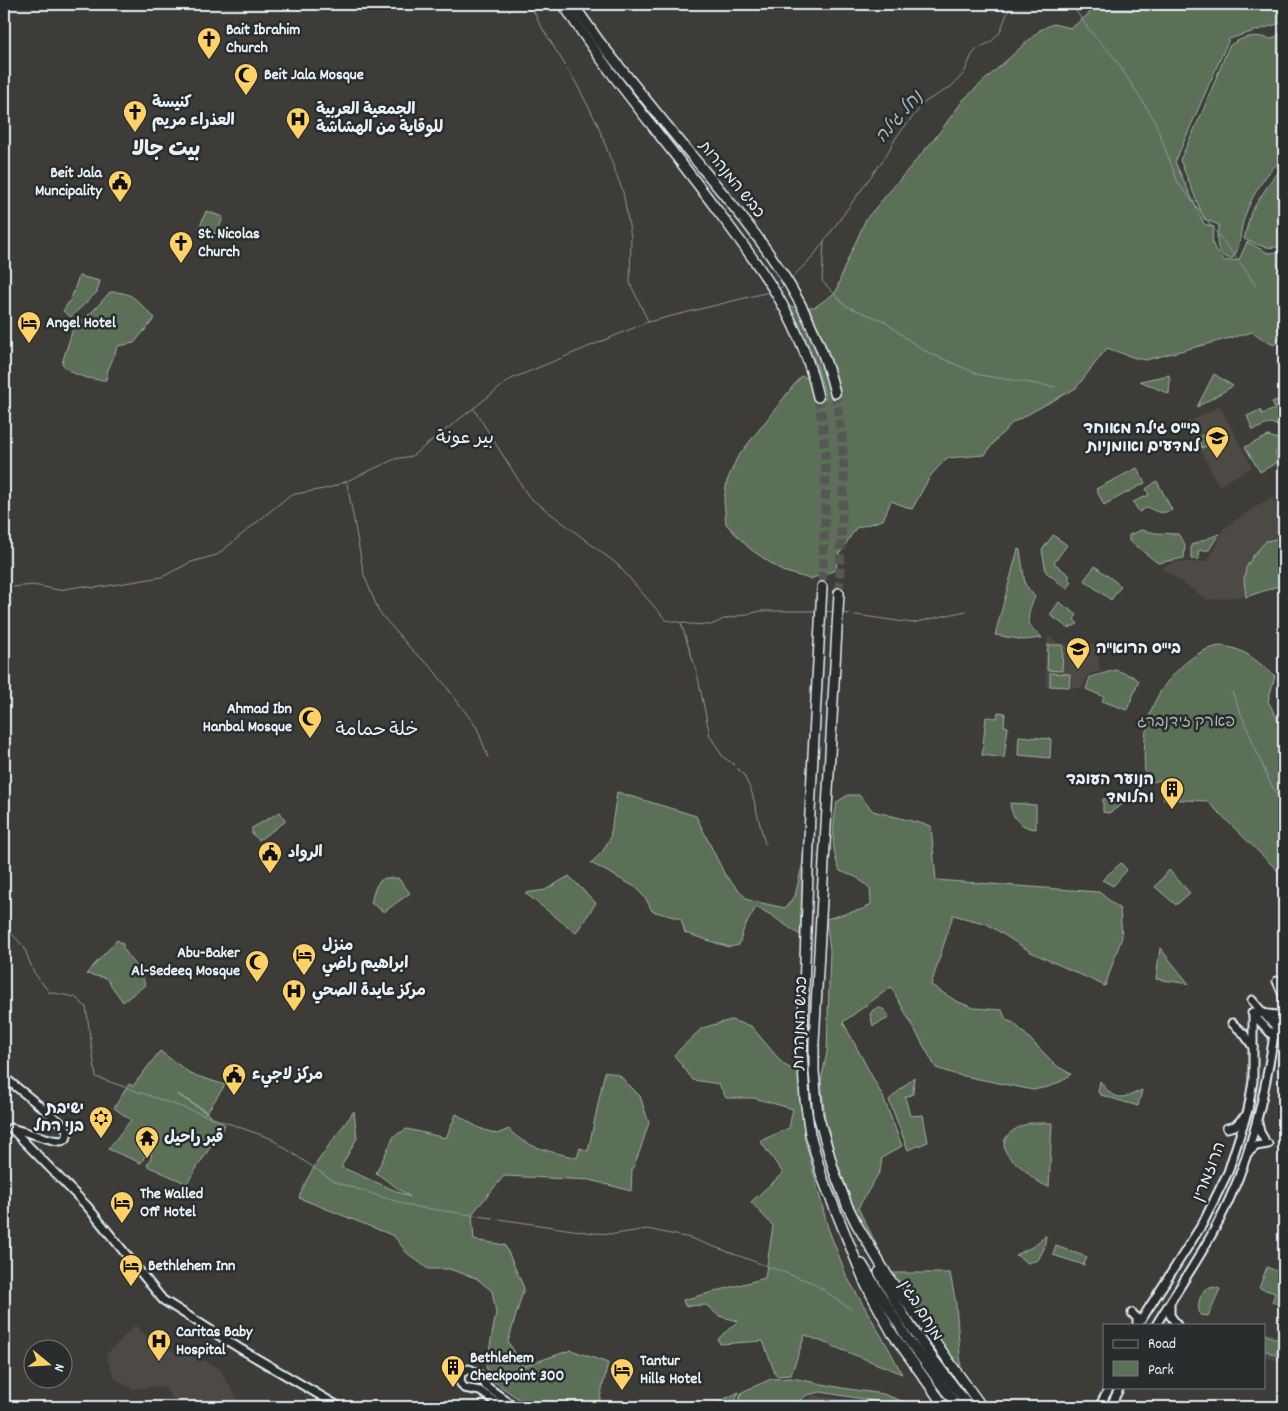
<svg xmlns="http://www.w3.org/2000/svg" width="1288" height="1411" font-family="Dekko,'Playpen Sans Arabic','Playpen Sans Hebrew',sans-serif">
  <rect width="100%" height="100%" fill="#3d3c38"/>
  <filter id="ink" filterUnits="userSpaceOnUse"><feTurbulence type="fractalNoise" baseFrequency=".02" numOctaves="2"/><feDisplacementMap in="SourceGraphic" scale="10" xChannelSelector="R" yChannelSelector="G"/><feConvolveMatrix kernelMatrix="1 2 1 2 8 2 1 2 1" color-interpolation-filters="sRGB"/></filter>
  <g filter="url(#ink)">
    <g fill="#4d4944">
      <path d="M 1220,406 L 1252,467 L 1219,486 L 1186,423 Z"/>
      <path d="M 1272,497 L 1284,513 L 1284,538 L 1268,544 L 1246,596 L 1207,600 L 1161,568 L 1174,562 L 1205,562 L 1212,553 L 1223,529 L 1258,505 Z"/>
      <path d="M 1048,636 L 1058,643 L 1071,645 L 1097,644 L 1100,672 L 1089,674 L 1082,688 L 1046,687 L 1045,656 Z"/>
      <path d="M 1284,1321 L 1284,1364 L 1264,1356 L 1264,1331 L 1277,1336 Z"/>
      <path d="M 135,1325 L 150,1340 L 174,1352 L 196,1356 L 221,1369 L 224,1377 L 240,1403 L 234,1407 L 180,1407 L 163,1386 L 132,1389 L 114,1378 L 106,1355 Z"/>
      <path d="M 813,1395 L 879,1405 L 883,1407 L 795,1407 Z"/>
    </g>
    <g fill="#5b6f59" stroke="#a2b0a8">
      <path d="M 1089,4 L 1284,4 L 1284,22 L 1229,39 L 1175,162 L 1204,224 L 1214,227 C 1210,245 1213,248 1225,261 L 1239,260 L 1247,242 L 1268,253 L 1284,252 L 1284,334 L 1274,345 L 1265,341 L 1253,332 L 1146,360 L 1132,357 L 1107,348 L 1076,388 L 1012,423 L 995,441 L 985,455 L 947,458 L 931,475 L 912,509 L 891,501 L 883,520 L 856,528 L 838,556 L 836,570 L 810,579 L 782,571 L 749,548 L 726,524 L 724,500 L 727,481 L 737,458 L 801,376 L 808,378 L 815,401 L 826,398 L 817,366 L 787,307 L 815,307 L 836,292 L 844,268 L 866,219 L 936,137 L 964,99 L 1040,30 L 1053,24 L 1071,28 L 1090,13 Z"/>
      <path d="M 1284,32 L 1284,158 C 1264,174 1248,201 1242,226 C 1239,240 1241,247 1232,259 C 1214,257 1216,238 1219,225 L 1204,219 L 1180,160 L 1202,113 L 1229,46 C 1243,36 1255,34 1271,39 Z"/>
      <path d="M 1284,167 L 1284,245 C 1270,251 1258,245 1244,239 L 1251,212 L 1272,179 Z"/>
      <path d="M 206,211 L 223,217 L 217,234 L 199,229 Z"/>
      <path d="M 79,276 L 100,281 L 97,292 L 71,317 L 63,311 L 71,299 Z"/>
      <path d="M 110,292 C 136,291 138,304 155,318 L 134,343 L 118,346 L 108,370 L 106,380 C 92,380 70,376 62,363 L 73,329 L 95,309 Z"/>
      <path d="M 1214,374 L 1233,386 L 1197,407 Z"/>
      <path d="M 1169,375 L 1170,381 L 1169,394 L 1140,381 Z"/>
      <path d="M 1277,400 L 1281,413 L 1284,412 L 1284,429 L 1271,423 L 1253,430 L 1247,416 L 1260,410 L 1262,414 L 1275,409 L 1272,402 Z"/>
      <path d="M 1215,429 L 1220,439 L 1202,448 L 1197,438 Z"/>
      <path d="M 1268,436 L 1278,439 L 1282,449 L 1275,453 L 1278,462 L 1260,472 L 1245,447 Z"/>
      <path d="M 1137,468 L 1145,483 L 1104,505 L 1096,489 Z"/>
      <path d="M 1157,481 L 1172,510 C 1163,514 1156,513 1148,507 L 1139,512 L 1133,502 L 1149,495 L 1146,489 Z"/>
      <path d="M 1141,530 L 1156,533 L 1178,534 L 1185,544 L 1184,558 L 1158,563 L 1129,541 L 1129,535 Z"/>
      <path d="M 1219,534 L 1209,550 L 1198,551 L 1199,559 L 1191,559 L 1191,545 Z"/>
      <path d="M 1053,535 L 1067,545 L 1054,563 L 1070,576 L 1068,579 L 1072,582 L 1067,589 L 1046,572 L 1042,550 Z"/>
      <path d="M 1282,538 L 1284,540 L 1284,546 L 1279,551 L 1277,574 L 1283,576 L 1284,584 L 1246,597 L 1244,580 L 1246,568 L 1253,556 L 1266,541 Z"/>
      <path d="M 1018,549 L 1020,550 L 1025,584 L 1035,597 C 1031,606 1024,620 1033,629 C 1036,633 1039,633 1042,638 L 1024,640 L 995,635 Z"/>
      <path d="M 1095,566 L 1121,586 L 1111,600 L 1084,580 Z"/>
      <path d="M 1059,602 L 1077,615 L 1074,619 L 1078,624 L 1068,628 L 1050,615 Z"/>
      <path d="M 1048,645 L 1063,645 L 1062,671 L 1047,670 Z"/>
      <path d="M 1219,646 C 1244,647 1256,661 1275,676 L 1268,701 L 1284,732 L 1284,877 L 1207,801 L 1164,799 L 1160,780 L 1146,784 C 1141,739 1145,701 1179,669 C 1191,657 1203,649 1219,646 Z"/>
      <path d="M 1116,670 L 1134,677 L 1139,681 L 1127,710 L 1102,701 L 1104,697 L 1086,689 L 1090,677 Z"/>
      <path d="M 1050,673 L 1070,674 L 1069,687 L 1050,686 Z"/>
      <path d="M 998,712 L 1005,713 L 1004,726 L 1008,727 L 1004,758 L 982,755 L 986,717 L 997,718 Z"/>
      <path d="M 1019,736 L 1051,739 L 1050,758 L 1018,755 Z"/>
      <path d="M 617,792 L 696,816 L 725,875 L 748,900 L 785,908 L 795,896 L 805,853 L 800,935 L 771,915 L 756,907 L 744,928 L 739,945 L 729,947 L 685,933 L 681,919 L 652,911 L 647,901 L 637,888 L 591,863 L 603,851 L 610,838 Z"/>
      <path d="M 848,795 L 859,795 L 873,811 L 931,826 L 936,880 L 1099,892 L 1120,909 L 1122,937 L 1105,986 L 1031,952 L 987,924 L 953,915 L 931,985 L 956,1001 L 974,1008 L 1002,1010 L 1006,1020 L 1014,1023 L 1057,1066 L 1071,1074 L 1062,1081 L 1048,1087 L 1033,1090 L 954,1074 L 936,1068 L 891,987 L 843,1022 L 883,1097 L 902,1146 L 882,1158 L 880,1171 L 858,1208 L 891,1273 L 950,1273 L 956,1304 L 962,1381 L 898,1299 L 855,1211 L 837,1162 L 825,1119 L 821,1081 L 827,1052 L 830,950 L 826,919 L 863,909 L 871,904 L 870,888 L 856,877 L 840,871 C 830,849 833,826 837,802 Z"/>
      <path d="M 1103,799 L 1112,799 L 1123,804 L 1109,813 L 1103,812 Z"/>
      <path d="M 1010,803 L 1036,805 L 1036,829 C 1021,828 1011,818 1010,803 Z"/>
      <path d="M 280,812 L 286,821 L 259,840 L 252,834 L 252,828 Z"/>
      <path d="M 1121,863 L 1127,870 L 1113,886 L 1102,880 Z"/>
      <path d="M 1169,870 L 1190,893 L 1176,905 L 1155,887 Z"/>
      <path d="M 569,876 L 596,903 L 576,933 L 525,893 L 545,890 Z"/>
      <path d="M 385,878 L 398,878 L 410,893 L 384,912 L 371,903 C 374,892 375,882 385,878 Z"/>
      <path d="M 117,940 L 123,944 L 123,948 L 141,973 L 145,985 L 123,1002 L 106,978 L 86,974 Z"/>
      <path d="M 1160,948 L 1189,984 L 1156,979 Z"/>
      <path d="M 877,1008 C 885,1008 887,1012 889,1018 L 873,1026 L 870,1014 L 873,1010 Z"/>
      <path d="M 731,1020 L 751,1026 L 784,1065 L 798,1072 L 805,1140 L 828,1228 L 847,1277 L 889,1349 L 902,1374 L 805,1335 L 791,1375 L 776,1376 L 763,1341 L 720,1344 L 718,1339 L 738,1321 L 719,1316 L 706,1305 L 685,1306 L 683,1300 L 765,1278 L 773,1226 L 751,1202 L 783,1173 L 760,1141 L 789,1128 L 793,1109 L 754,1098 L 726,1098 L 719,1084 L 693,1080 L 674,1055 L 702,1028 Z"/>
      <path d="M 160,1051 L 191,1074 L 225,1085 L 207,1112 L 177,1094 L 225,1125 L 185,1186 L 183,1182 L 147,1166 L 152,1155 L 147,1152 L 141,1163 L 108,1149 L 131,1120 L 114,1108 L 129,1084 L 133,1086 Z"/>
      <path d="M 605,1071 L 619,1075 L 640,1096 L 649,1123 L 639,1153 L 632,1170 L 631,1191 L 590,1180 L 504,1176 L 472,1214 L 474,1240 L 505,1245 L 524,1288 L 508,1342 L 524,1366 L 571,1350 L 608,1363 L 598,1407 L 530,1407 L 493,1381 L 486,1367 L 496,1313 L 492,1291 L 476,1278 L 449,1269 L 428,1269 L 407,1253 L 394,1236 L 299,1198 C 309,1168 336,1137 354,1111 L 357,1138 L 341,1167 L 410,1197 L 376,1173 L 394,1136 L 407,1129 L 446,1138 L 456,1114 L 479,1128 L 497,1134 L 509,1129 C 524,1148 554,1152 577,1158 L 580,1148 L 588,1151 Z"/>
      <path d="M 914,1077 L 913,1094 L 905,1097 L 910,1116 L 923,1115 L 928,1142 L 908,1150 L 889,1100 Z"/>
      <path d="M 1100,1081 C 1114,1101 1121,1100 1142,1090 L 1138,1106 L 1101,1095 L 1098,1092 Z"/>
      <path d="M 1030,1123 L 1052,1123 L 1049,1187 C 1037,1183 1030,1175 1021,1167 C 1016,1163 1010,1159 1007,1154 C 996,1137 1017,1127 1030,1123 Z"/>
      <path d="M 1044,1236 L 1046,1236 L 1044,1249 L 1038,1260 L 1028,1263 L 1016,1255 L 1034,1246 Z"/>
      <path d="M 1056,1246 L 1087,1257 L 1084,1265 L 1053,1255 Z"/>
      <path d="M 1267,1267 L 1284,1274 L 1284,1306 L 1272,1302 L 1275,1293 L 1259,1288 Z"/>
      <path d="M 1215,1287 L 1220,1289 L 1208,1316 L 1200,1315 C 1197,1304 1199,1298 1205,1289 Z"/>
      <path d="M 1264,1334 L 1281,1341 L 1276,1355 L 1264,1350 Z"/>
      <path d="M 792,1378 L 842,1388 L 883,1394 L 918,1407 L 891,1407 L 881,1402 L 821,1392 L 807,1395 L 793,1407 L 736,1407 L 742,1392 L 771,1379 Z"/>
      <path d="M 739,1392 L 733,1407 L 708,1407 Z"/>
    </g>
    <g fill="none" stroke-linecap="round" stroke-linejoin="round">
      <g stroke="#869ba2" stroke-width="1">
        <path d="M 531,4 L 538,21 L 576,83 L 597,123 L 623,192 L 631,237 L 630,283 L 648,321"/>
        <path d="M 1071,4 L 1090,31 L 1114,57 L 1154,119 L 1178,183 L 1244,268 L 1256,286"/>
        <path d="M 824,241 L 822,281 L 846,306 L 884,321 L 906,338 L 925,351 L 980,375 L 1055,387"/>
        <path d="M 791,278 L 812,258 L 885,157 L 897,136 L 925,102 L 952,86 L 964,73 L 972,55 L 978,48 L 991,42 L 1000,32 L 1009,9 L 1013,4"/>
        <path d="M 778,290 L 784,285"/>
        <path d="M 474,409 L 529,497 L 617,564 L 666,620 L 690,624 L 711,625 L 724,619 L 761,611 L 818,611"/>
        <path d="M 347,483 L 364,575 L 379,612 L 412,650 L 432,668 L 452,694 L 477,728 L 488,757"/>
        <path d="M 13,587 L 33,585 L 59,590 L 83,586 L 94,588 L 162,577 L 191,562 L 217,555 L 290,495 L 329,488 L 347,481 L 395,459 L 412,456 L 511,379 L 648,322 L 769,292"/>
        <path d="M 4,588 L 5,588"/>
        <path d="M 824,611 L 835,612"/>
        <path d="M 842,613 L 912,623 L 966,611"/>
        <path d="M 681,623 L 697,673 L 710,736 L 723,757 L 732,763 L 744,775 L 752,793 L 765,844"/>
        <path d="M 1232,692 L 1269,781 L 1284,807"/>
        <path d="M 4,925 L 24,947 L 33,971 L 49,992 L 75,997 L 86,1007 L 96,1077 L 270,1138 L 335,1182 L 411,1206 L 593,1233 L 615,1234 L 647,1229 L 690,1238 L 813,1283 L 851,1309"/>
      </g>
      <g stroke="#575755" stroke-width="9" stroke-dasharray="9 4.5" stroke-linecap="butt">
        <path d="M 835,393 L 842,437 L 844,476 L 839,593"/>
        <path d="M 818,397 C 831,459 824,524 822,587"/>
      </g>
      <g stroke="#e8f1f8" stroke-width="11">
        <g id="secondary">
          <path d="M 1277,981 L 1284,997"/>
          <path d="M 1252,1000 L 1270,1021 L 1281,1030"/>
          <path d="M 1252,1013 L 1274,1037"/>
          <path d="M 1232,1023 L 1244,1034 L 1253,1047"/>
          <path d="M 4,1077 L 61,1123 C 67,1128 69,1131 66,1139 L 61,1141 L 53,1140 L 11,1128"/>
          <path d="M 1258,1123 L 1260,1132 L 1264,1139"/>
          <path d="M 11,1128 L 87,1206 L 163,1300 L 239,1348 L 340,1407"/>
          <path d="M 1227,1128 L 1235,1126 L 1244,1117"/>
          <path d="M 1249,1152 L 1256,1146 L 1268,1144"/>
          <path d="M 1170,1305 L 1170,1315 L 1177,1325"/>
          <path d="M 1132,1313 L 1137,1318 L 1137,1325"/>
          <path d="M 1138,1325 L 1203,1223 L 1228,1172 L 1248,1110 L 1253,1081 L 1253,1012 L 1284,1016"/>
          <path d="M 1156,1325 C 1181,1284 1210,1243 1229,1200 C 1256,1142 1268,1077 1277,1015"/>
          <path d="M 503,1407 L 480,1391 L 464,1388 L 460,1382 L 461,1373 L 469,1369 L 478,1373 L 486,1386 L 515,1407"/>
          <path d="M 1099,1407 L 1110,1387"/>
          <path d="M 1110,1407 L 1120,1387"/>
        </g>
      </g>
      <g stroke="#e8f1f8" stroke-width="12">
        <g id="highway">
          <path d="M 563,4 C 610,77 668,143 720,214 C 765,273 801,322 818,397"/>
          <path d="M 573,4 L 599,41 C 630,80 661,119 693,157 C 754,231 811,296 835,393"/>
          <path d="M 822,587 L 810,812 L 802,1051 L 805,1099 L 810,1134 L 822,1177 L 866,1285 L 892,1333 L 945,1407"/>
          <path d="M 839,593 L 814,1042 L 814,1071 L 818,1115 L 834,1171 L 847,1205 L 857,1225 L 889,1278 L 982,1407"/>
          <path d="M 862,1264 L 907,1338 L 958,1407"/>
          <path d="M 879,1272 C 904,1321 936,1365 970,1407"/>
        </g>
      </g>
      <use href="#secondary" stroke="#2a2d2e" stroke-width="7"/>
      <use href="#highway" stroke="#2a2d2e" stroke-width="9"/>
    </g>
  </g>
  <defs>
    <g id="church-pin" transform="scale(1.25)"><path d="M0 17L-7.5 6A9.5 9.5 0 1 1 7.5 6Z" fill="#ffd166" stroke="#2a2d2e"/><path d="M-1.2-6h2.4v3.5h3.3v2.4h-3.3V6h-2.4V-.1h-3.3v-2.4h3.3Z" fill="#111"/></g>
    <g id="mosque-pin" transform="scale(1.25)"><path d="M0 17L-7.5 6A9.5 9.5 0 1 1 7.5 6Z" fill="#ffd166" stroke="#2a2d2e"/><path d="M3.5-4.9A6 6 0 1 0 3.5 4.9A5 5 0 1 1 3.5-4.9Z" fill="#111"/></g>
    <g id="hospital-pin" transform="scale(1.25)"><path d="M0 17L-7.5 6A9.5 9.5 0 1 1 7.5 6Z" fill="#ffd166" stroke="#2a2d2e"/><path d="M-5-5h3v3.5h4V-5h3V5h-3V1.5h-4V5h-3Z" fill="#111"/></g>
    <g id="civic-pin" transform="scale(1.25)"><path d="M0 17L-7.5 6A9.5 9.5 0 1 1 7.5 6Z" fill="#ffd166" stroke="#2a2d2e"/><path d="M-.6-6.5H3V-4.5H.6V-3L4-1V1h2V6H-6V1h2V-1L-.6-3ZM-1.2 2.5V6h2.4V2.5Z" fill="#111"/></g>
    <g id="hotel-pin" transform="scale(1.25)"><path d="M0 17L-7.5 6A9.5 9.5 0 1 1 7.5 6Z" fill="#ffd166" stroke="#2a2d2e"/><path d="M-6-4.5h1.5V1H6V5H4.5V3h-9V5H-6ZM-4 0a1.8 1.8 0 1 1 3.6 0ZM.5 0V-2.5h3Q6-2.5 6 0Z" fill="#111"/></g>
    <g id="school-pin" transform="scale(1.25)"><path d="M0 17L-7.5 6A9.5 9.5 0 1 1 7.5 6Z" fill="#ffd166" stroke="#2a2d2e"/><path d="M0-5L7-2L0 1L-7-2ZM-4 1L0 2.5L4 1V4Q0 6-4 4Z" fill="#111"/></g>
    <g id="building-pin" transform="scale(1.25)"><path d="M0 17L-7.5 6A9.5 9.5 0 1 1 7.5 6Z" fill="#ffd166" stroke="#2a2d2e"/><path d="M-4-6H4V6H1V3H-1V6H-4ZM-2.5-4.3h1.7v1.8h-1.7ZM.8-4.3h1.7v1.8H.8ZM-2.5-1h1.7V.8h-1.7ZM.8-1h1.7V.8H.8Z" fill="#111"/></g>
    <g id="synagogue-pin" transform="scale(1.25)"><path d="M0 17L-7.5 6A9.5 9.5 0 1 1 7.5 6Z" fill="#ffd166" stroke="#2a2d2e"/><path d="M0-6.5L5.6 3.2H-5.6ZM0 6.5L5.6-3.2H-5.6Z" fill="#111"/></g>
    <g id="temple-pin" transform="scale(1.25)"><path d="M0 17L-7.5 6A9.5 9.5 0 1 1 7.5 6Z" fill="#ffd166" stroke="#2a2d2e"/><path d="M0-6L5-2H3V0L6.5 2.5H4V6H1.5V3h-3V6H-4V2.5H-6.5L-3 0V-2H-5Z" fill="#111"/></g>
  </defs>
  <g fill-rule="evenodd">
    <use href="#church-pin" x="209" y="39"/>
    <use href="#mosque-pin" x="246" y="75"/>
    <use href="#church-pin" x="135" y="112"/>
    <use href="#hospital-pin" x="298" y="119"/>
    <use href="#civic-pin" x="120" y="182"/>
    <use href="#church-pin" x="181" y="243"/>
    <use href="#hotel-pin" x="29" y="323"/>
    <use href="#school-pin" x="1217" y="438"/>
    <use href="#school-pin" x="1078" y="649"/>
    <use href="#mosque-pin" x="310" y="718"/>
    <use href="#building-pin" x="1172" y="789"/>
    <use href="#civic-pin" x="270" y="853"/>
    <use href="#hotel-pin" x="304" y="955"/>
    <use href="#mosque-pin" x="257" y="962"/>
    <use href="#hospital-pin" x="294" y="991"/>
    <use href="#civic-pin" x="234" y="1075"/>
    <use href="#synagogue-pin" x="101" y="1118"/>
    <use href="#temple-pin" x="147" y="1138"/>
    <use href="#hotel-pin" x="122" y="1203"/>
    <use href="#hotel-pin" x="131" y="1266"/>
    <use href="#hospital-pin" x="159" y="1341"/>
    <use href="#building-pin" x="453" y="1367"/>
    <use href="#hotel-pin" x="622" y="1370"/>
  </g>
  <g text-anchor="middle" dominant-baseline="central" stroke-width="5" stroke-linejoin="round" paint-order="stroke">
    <g font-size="16" font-weight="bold" fill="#e8f1f8" stroke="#2a2d2e" text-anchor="start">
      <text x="226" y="30">Bait Ibrahim<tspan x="226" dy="18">Church</tspan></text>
      <text x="264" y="75">Beit Jala Mosque</text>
      <text x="152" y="103">كنيسة<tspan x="152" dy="18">العذراء مريم</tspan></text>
      <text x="316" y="110">الجمعية العربية<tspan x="316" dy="18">للوقاية من الهشاشة</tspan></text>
      <text x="102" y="173" text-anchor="end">Beit Jala<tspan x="102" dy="18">Muncipality</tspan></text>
      <text x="198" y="234">St. Nicolas<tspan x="198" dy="18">Church</tspan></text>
      <text x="46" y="323">Angel Hotel</text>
      <text x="1200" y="429" text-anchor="end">בי"ס גילה מאוחד<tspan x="1200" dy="18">למדעים ואומניות</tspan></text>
      <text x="1096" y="649">בי"ס הרוא"ה</text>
      <text x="292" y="709" text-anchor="end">Ahmad Ibn<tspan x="292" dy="18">Hanbal Mosque</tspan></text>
      <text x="1154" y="780" text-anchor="end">הנוער העובד<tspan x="1154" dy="18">והלומד</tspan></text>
      <text x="288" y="853">الرواد</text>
      <text x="322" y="946">منزل<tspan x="322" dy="18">ابراهيم راضي</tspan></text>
      <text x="240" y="953" text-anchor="end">Abu-Baker<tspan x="240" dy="18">Al-Sedeeq Mosque</tspan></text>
      <text x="312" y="991">مركز عايدة الصحي</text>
      <text x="252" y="1075">مركز لاجيء</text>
      <text x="84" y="1109" text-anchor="end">ישיבת<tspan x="84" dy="18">בני רחל</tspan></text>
      <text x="164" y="1138">قبر راحيل</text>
      <text x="140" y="1194">The Walled<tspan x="140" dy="18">Off Hotel</tspan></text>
      <text x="148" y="1266">Bethlehem Inn</text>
      <text x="176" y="1332">Caritas Baby<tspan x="176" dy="18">Hospital</tspan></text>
      <text x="470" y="1358">Bethlehem<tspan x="470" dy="18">Checkpoint 300</tspan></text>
      <text x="640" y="1361">Tantur<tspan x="640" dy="18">Hills Hotel</tspan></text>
    </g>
    <g font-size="16" fill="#e8f1f8" stroke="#2a2d2e">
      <text transform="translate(731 180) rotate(51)">כביש המנהרות</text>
      <text transform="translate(801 1023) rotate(-88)">כביש המנהרות</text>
      <text transform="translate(1210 1172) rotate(-68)">הרוזמרין</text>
      <text transform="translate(920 1311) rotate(58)">מנחם בגין</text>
    </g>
    <g font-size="16" fill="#a9b6b0" stroke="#2a2d2e">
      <text x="1186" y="722">פארק זידנברג</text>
    </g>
    <g font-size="18" font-style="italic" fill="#a7b8bf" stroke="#2a2d2e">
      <text transform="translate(900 118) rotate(-49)">נחל גילה</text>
    </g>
    <g font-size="19" fill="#e8f1f8" stroke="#2a2d2e">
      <text x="465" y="439">بير عونة</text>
      <text x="377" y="731">خلة حمامة</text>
    </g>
    <g font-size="21" font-weight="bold" fill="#e8f1f8" stroke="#2a2d2e">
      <text x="166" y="151">بيت جالا</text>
    </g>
  </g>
  <rect width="1288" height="1411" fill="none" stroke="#2a2d2e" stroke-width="20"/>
  <rect x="10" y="10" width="1268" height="1391" fill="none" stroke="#e8f1f8" stroke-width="2" filter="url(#ink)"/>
  <rect x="1103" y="1324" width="162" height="65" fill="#2a2d2e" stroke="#767b7f"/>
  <rect x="1113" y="1340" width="25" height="8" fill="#2a2d2e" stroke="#767b7f"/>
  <text x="1148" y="1348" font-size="15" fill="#e8f1f8">Road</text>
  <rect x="1113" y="1361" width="25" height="15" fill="#5b6f59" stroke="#767b7f"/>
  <text x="1148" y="1374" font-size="15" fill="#e8f1f8">Park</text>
  <g transform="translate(48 1364) rotate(108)"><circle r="24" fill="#2a2d2e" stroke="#767b7f"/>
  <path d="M0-4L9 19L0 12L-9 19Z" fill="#ffd166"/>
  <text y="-8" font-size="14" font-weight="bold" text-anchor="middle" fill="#e8f1f8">N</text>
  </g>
</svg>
